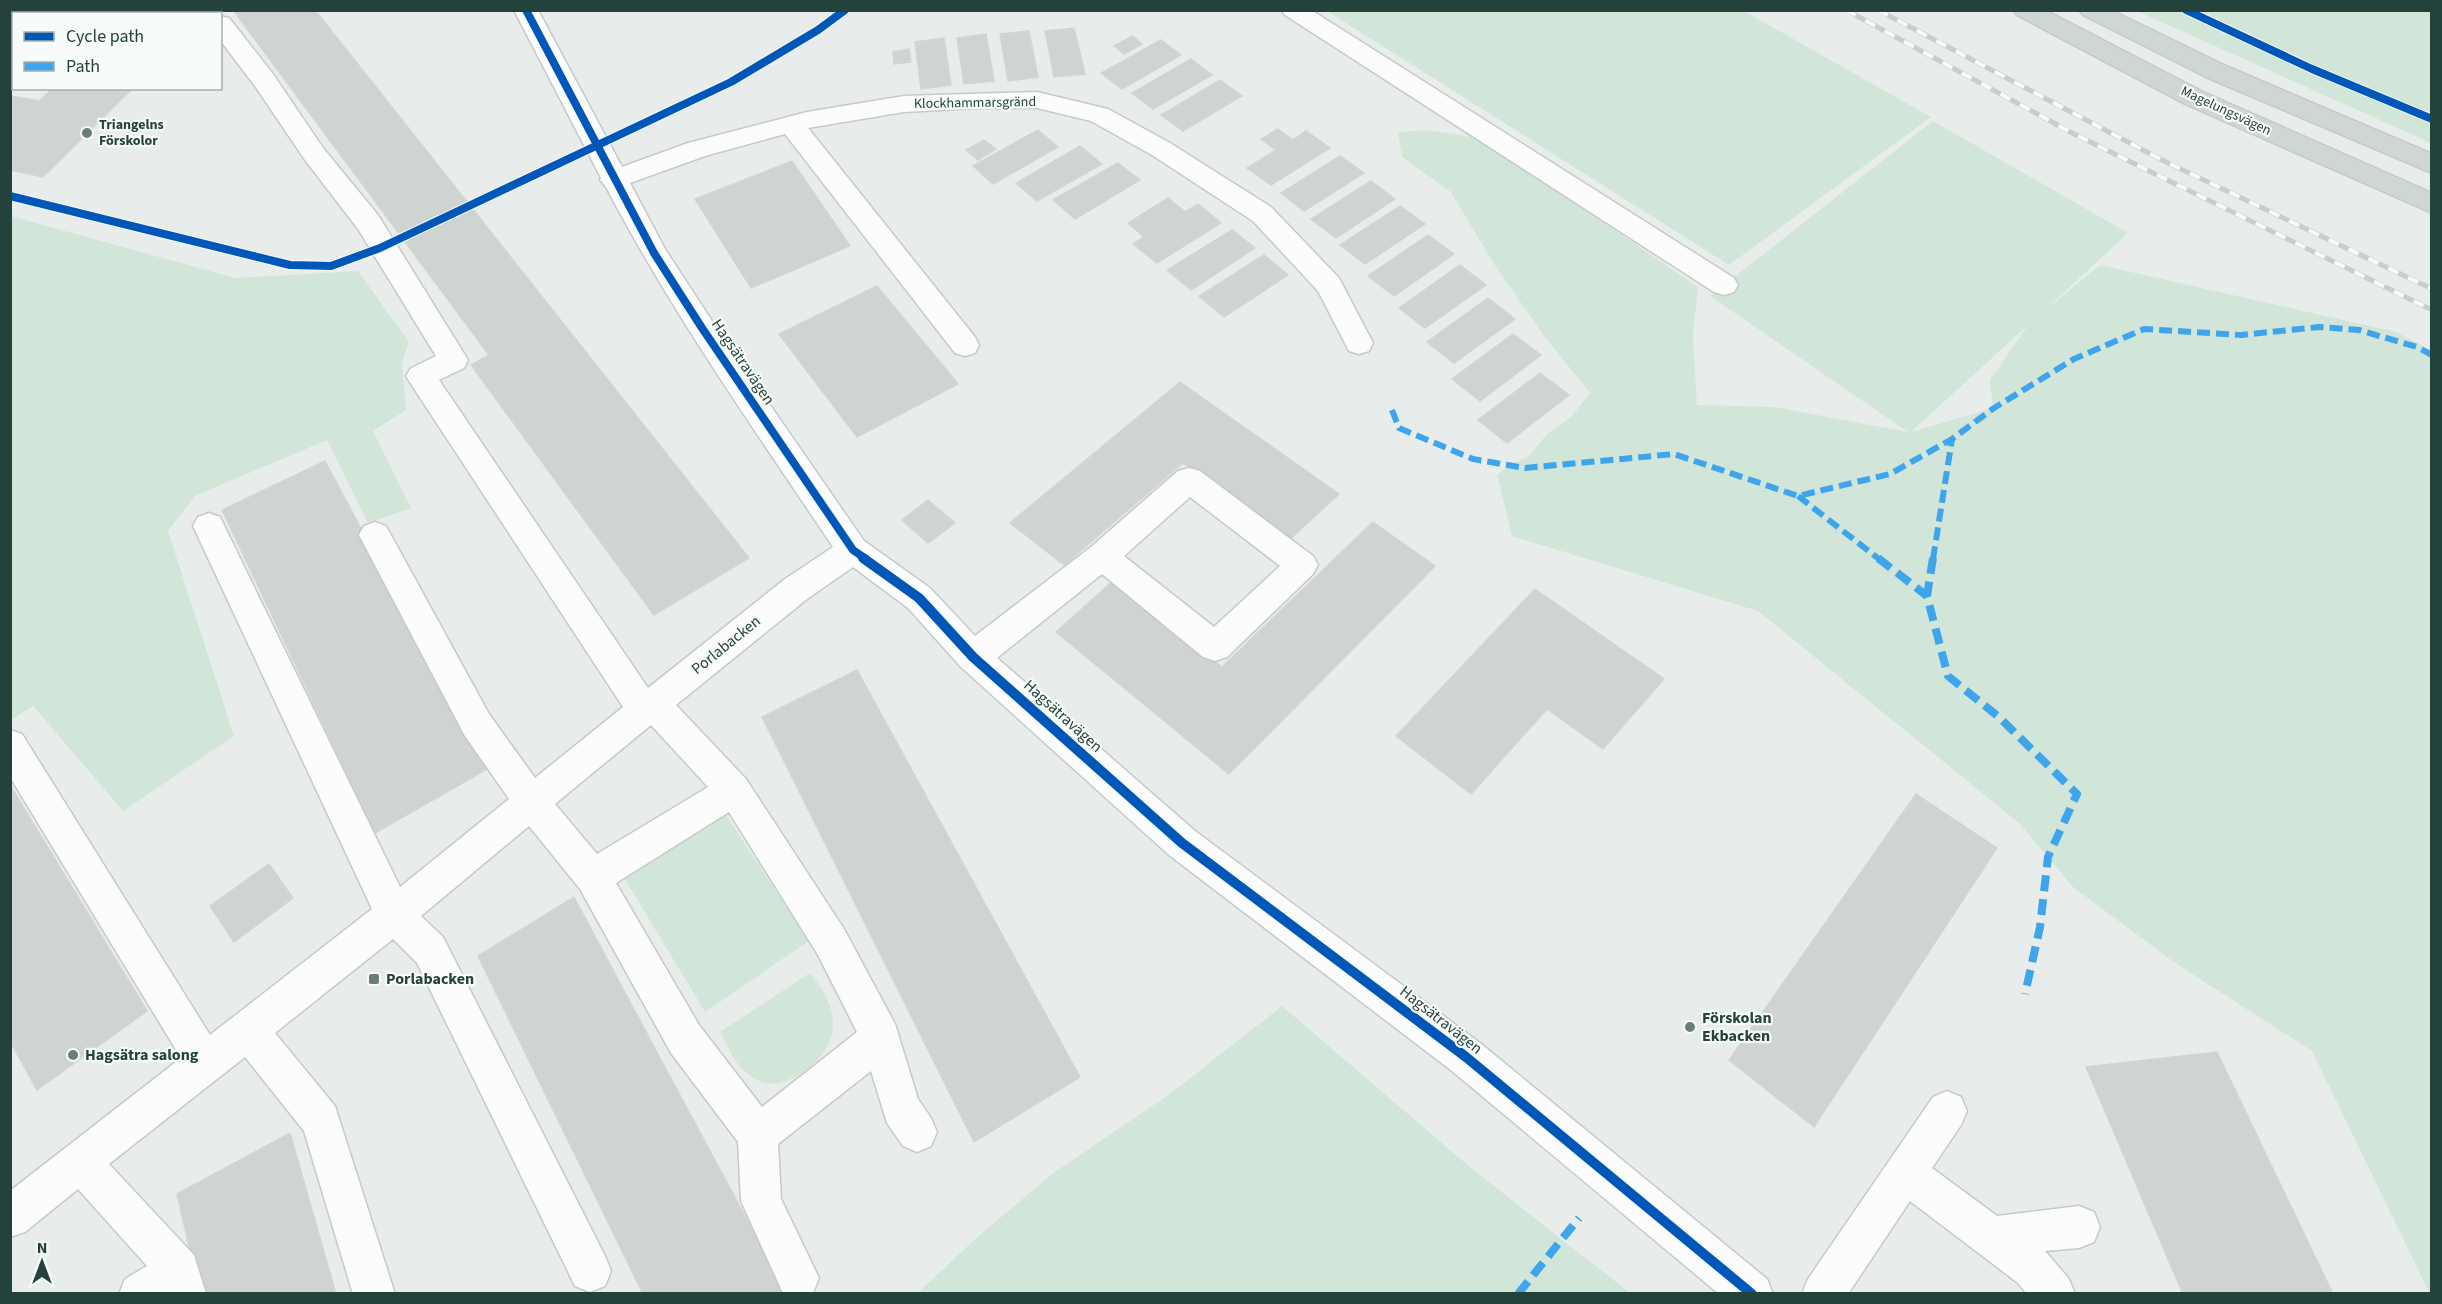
<svg xmlns="http://www.w3.org/2000/svg" width="2442" height="1304" font-family="'Source Sans 3',sans-serif">
  <rect width="100%" height="100%" fill="#e8edeb"/>
  <g fill="#d1e6d9" fill-rule="evenodd">
    <path d="M 1327,11 L 1744,11 L 1931,117 L 1729,265 Z"/>
    <path d="M 2137,11 L 2431,11 L 2431,143 Z"/>
    <path d="M 1933,121 L 2128,233 L 2044,311 L 2100,265 L 2396,332 L 2431,350 L 2431,1293 L 2428,1290 L 2312,1051 L 2175,963 L 2073,887 L 2019,823 L 1758,611 L 1512,536 L 1497,475 L 1510,465 L 1530,455 L 1547,434 L 1571,417 L 1590,393 L 1544,336 L 1492,261 L 1451,192 L 1402,157 L 1398,132 L 1427,130 L 1480,138 L 1698,287 L 1693,335 L 1697,405 L 1774,407 L 1908,432 L 1710,296 ZM 2028,325 L 1990,380 L 1993,408 L 1911,432 Z"/>
    <path d="M 11,216 L 235,278 L 358,271 L 409,342 L 402,363 L 406,410 L 373,431 L 411,508 L 368,523 L 327,440 L 195,496 L 168,531 L 234,736 L 123,811 L 33,706 L 11,720 Z"/>
    <path d="M 722,809 L 809,941 L 705,1012 L 622,874 Z"/>
    <path d="M 810,973 C 822,989 832,1002 833,1022 C 836,1053 795,1088 765,1083 C 759,1082 749,1075 745,1071 C 734,1063 727,1044 720,1032 Z"/>
    <path d="M 1282,1006 L 1471,1168 L 1630,1293 L 918,1293 L 974,1240 L 1052,1174 L 1171,1093 Z"/>
  </g>
  <g fill="#cfd4d2" stroke="#d1d6d4" stroke-width="1.5">
    <path d="M 233,10 L 315,10 L 749,558 L 654,615 L 471,365 L 489,355 Z"/>
    <path d="M 1074,28 L 1085,74 L 1054,77 L 1045,31 Z"/>
    <path d="M 1029,31 L 1038,77 L 1008,81 L 1000,34 Z"/>
    <path d="M 986,34 L 994,81 L 964,84 L 957,38 Z"/>
    <path d="M 1133,36 L 1142,44 L 1124,54 L 1114,46 Z"/>
    <path d="M 944,38 L 951,85 L 921,89 L 915,42 Z"/>
    <path d="M 1161,40 L 1181,55 L 1122,89 L 1101,73 Z"/>
    <path d="M 909,49 L 911,62 L 894,64 L 893,52 Z"/>
    <path d="M 1191,59 L 1212,75 L 1153,109 L 1132,93 Z"/>
    <path d="M 1220,80 L 1242,96 L 1183,131 L 1161,115 Z"/>
    <path d="M 53,88 L 133,88 L 43,177 L 10,170 L 10,96 L 39,101 Z"/>
    <path d="M 1278,129 L 1293,140 L 1306,131 L 1330,148 L 1271,185 L 1247,168 L 1276,150 L 1261,139 Z"/>
    <path d="M 1038,130 L 1058,147 L 993,184 L 973,166 Z"/>
    <path d="M 984,140 L 996,149 L 978,160 L 966,150 Z"/>
    <path d="M 1080,146 L 1102,164 L 1037,201 L 1016,183 Z"/>
    <path d="M 1340,156 L 1364,173 L 1304,211 L 1281,193 Z"/>
    <path d="M 792,161 L 850,246 L 751,288 L 695,199 Z"/>
    <path d="M 1118,163 L 1140,180 L 1075,219 L 1053,200 Z"/>
    <path d="M 1371,181 L 1395,199 L 1336,238 L 1311,219 Z"/>
    <path d="M 1168,198 L 1185,212 L 1198,204 L 1221,223 L 1157,263 L 1133,244 L 1144,237 L 1128,223 Z"/>
    <path d="M 1400,206 L 1425,224 L 1365,264 L 1340,245 Z"/>
    <path d="M 1232,230 L 1255,248 L 1191,290 L 1167,270 Z"/>
    <path d="M 1428,235 L 1454,254 L 1394,296 L 1368,276 Z"/>
    <path d="M 1264,255 L 1288,275 L 1224,317 L 1199,296 Z"/>
    <path d="M 1460,265 L 1486,285 L 1425,328 L 1399,308 Z"/>
    <path d="M 877,286 L 958,384 L 857,437 L 779,334 Z"/>
    <path d="M 1488,298 L 1515,319 L 1454,363 L 1427,342 Z"/>
    <path d="M 1513,334 L 1541,355 L 1480,401 L 1452,379 Z"/>
    <path d="M 1540,373 L 1569,395 L 1507,443 L 1478,420 Z"/>
    <path d="M 1180,382 L 1339,494 L 1289,540 L 1183,463 L 1064,565 L 1010,523 Z"/>
    <path d="M 325,461 L 489,768 L 375,833 L 222,510 Z"/>
    <path d="M 928,500 L 955,523 L 928,543 L 902,520 Z"/>
    <path d="M 1373,522 L 1435,566 L 1229,774 L 1056,632 L 1113,581 L 1222,667 Z"/>
    <path d="M 1535,589 L 1664,679 L 1603,749 L 1547,709 L 1471,794 L 1396,736 Z"/>
    <path d="M 857,670 L 1080,1077 L 974,1142 L 762,717 Z"/>
    <path d="M 10,785 L 147,1011 L 37,1090 L 10,1041 Z"/>
    <path d="M 1916,794 L 1997,848 L 1814,1127 L 1729,1060 Z"/>
    <path d="M 269,864 L 293,898 L 234,942 L 210,906 Z"/>
    <path d="M 574,897 L 660,1058 L 787,1294 L 643,1294 L 478,956 Z"/>
    <path d="M 2217,1052 L 2333,1294 L 2183,1294 L 2086,1067 Z"/>
    <path d="M 290,1133 L 336,1294 L 200,1294 L 177,1194 Z"/>
  </g>
  <g fill="none" stroke-linecap="round" stroke-linejoin="round">
    <g stroke="#c5cac8" stroke-width="3">
      <g id="minor">
        <path d="M 514,10 L 538,10 L 622,167 L 688,143 L 807,112 L 904,96 L 1037,92 L 1108,109 L 1170,143 L 1271,207 L 1339,278 L 1373,343 L 1369,351 L 1359,354 L 1349,351 L 1318,291 L 1253,221 L 1152,155 L 1091,121 L 1037,108 L 978,108 L 904,112 L 808,128 L 975,337 L 979,345 L 975,353 L 965,356 L 955,353 L 785,134 L 705,156 L 630,183 L 665,249 L 712,321 L 864,541 L 930,588 L 975,636 L 1091,547 L 1178,471 L 1189,468 L 1200,471 L 1313,556 L 1318,565 L 1313,574 L 1227,657 L 1215,661 L 1203,657 L 1102,574 L 997,658 L 1195,831 L 1480,1043 L 1767,1279 L 1773,1294 L 1719,1294 L 1452,1071 L 1169,855 L 961,667 L 908,608 L 853,567 L 807,599 L 676,705 L 746,779 L 844,929 L 895,1024 L 918,1099 L 931,1118 L 937,1132 L 931,1146 L 917,1152 L 903,1146 L 887,1123 L 871,1071 L 778,1144 L 781,1199 L 819,1278 L 813,1293 L 783,1293 L 741,1201 L 738,1142 L 671,1053 L 580,889 L 529,826 L 421,916 L 443,937 L 605,1256 L 611,1271 L 605,1286 L 590,1292 L 575,1286 L 417,963 L 393,939 L 275,1033 L 335,1106 L 395,1294 L 353,1294 L 304,1131 L 245,1057 L 109,1164 L 194,1255 L 206,1294 L 119,1294 L 125,1279 L 147,1266 L 78,1189 L 25,1232 L 10,1237 L 10,1191 L 181,1058 L 10,777 L 10,730 L 22,734 L 210,1035 L 372,909 L 193,526 L 198,517 L 209,513 L 220,517 L 400,887 L 509,799 L 465,736 L 359,535 L 364,526 L 375,522 L 386,526 L 489,714 L 535,778 L 623,707 L 411,384 L 406,376 L 411,368 L 436,356 L 358,229 L 305,160 L 255,86 L 220,40 L 220,16 L 229,18 L 273,74 L 323,148 L 378,215 L 468,360 L 464,368 L 439,380 L 648,688 L 785,579 L 833,547 C 754,429 672,313 606,187 L 600,180 L 601,178 ZM 1190,497 L 1280,566 L 1214,627 L 1124,556 ZM 651,725 L 708,787 L 597,854 L 555,804 ZM 729,812 L 818,955 L 857,1032 L 762,1107 L 699,1025 L 616,883 Z"/>
        <path d="M 1281,10 L 1311,10 L 1734,278 L 1738,285 L 1734,292 L 1724,295 L 1714,292 L 1285,15 Z"/>
        <path d="M 1947,1091 L 1961,1097 L 1967,1111 L 1961,1125 L 1932,1168 L 1997,1216 L 2079,1206 L 2094,1212 L 2100,1227 L 2094,1242 L 2079,1248 L 2045,1251 L 2069,1279 L 2075,1294 L 2027,1294 L 2018,1283 L 1910,1201 L 1848,1294 L 1802,1294 L 1808,1279 L 1933,1097 Z"/>
      </g>
    </g>
    <g stroke="#c3ccc9" stroke-width="3">
      <g id="major">
        <path d="M 2013,10 L 2045,10 L 2203,92 L 2432,193 L 2432,213 L 2185,104 L 2017,15 Z"/>
        <path d="M 2079,10 L 2111,10 L 2226,66 L 2432,154 L 2432,173 L 2208,78 L 2083,15 Z"/>
      </g>
    </g>
    <use href="#minor" fill="#fcfcfc" fill-rule="evenodd"/>
    <use href="#major" fill="#cfd7d6" fill-rule="evenodd"/>
    <g stroke="#c9cdcc" stroke-width="5">
      <g id="rail">
        <path d="M 1846,10 L 2074,134 L 2432,310"/>
        <path d="M 1878,10 L 2162,160 L 2432,289"/>
      </g>
    </g>
    <use href="#rail" stroke="#f7fbf9" stroke-width="4" stroke-dasharray="11" stroke-linecap="butt"/>
    <g stroke="#3ea4ec" stroke-width="6" stroke-dasharray="13 6" stroke-linecap="butt">
      <path d="M 1392,410 L 1399,428 L 1473,459 L 1525,468 L 1674,454 L 1798,496 L 1890,474 L 1952,439 L 1994,408 L 2074,359 L 2144,329 L 2241,335 L 2319,327 L 2359,330 L 2417,347 L 2432,355"/>
      <path d="M 1798,496 L 1879,559"/>
      <path d="M 1933,559 L 1952,439"/>
    </g>
    <g stroke="#3ea4ec" stroke-width="8" stroke-dasharray="16 8" stroke-linecap="butt">
      <path d="M 1878,558 L 1927,596"/>
      <path d="M 1933,558 L 1927,596 L 1948,676 L 2000,718 L 2077,794 L 2048,857 L 2040,927 L 2025,994"/>
      <path d="M 1518,1294 L 1579,1218"/>
    </g>
    <g stroke="#f7fbf9" stroke-width="10">
      <g id="cycleway-far1">
        <path d="M 526,10 L 654,253 L 702,328 L 853,550 L 866,559"/>
        <path d="M 2186,10 L 2312,69 L 2432,119"/>
        <path d="M 10,196 L 290,265 L 331,266 L 380,248 L 731,82 L 818,30 L 845,10"/>
      </g>
    </g>
    <g stroke="#f7fbf9" stroke-width="14">
      <path id="cycleway" d="M 863,558 L 919,598 L 973,657 L 1182,843 L 1466,1057 L 1752,1294"/>
    </g>
    <use href="#cycleway-far1" stroke="#0057b8" stroke-width="8"/>
    <use href="#cycleway" stroke="#0057b8" stroke-width="10"/>
  </g>
  <g fill="#697e79" stroke="#f7fbf9" stroke-width="2">
    <circle cx="87" cy="133" r="6"/>
    <rect x="368" y="973" width="12" height="12" rx="3"/>
    <circle cx="1690" cy="1027" r="6"/>
    <circle cx="73" cy="1055" r="6"/>
  </g>
  <g text-anchor="middle" dominant-baseline="central" stroke-width="4.5" stroke-linejoin="round" paint-order="stroke">
    <g font-size="14" fill="#24423c" stroke="#f7fbf9">
      <text transform="translate(975 103) rotate(-1)">Klockhammarsgränd</text>
      <text transform="translate(2226 111) rotate(25)">Magelungsvägen</text>
    </g>
    <g font-size="14" font-weight="bold" fill="#24423c" stroke="#f7fbf9" text-anchor="start">
      <text x="99" y="125">Triangelns<tspan x="99" dy="16">Förskolor</tspan></text>
    </g>
    <g font-size="16" fill="#24423c" stroke="#f7fbf9">
      <text transform="translate(743 362) rotate(56)">Hagsätravägen</text>
      <text transform="translate(726 645) rotate(-39)">Porlabacken</text>
      <text transform="translate(1063 716) rotate(42)">Hagsätravägen</text>
      <text transform="translate(1441 1020) rotate(38)">Hagsätravägen</text>
    </g>
    <g font-size="16" font-weight="bold" fill="#24423c" stroke="#f7fbf9" text-anchor="start">
      <text x="386" y="979">Porlabacken</text>
      <text x="1702" y="1018">Förskolan<tspan x="1702" dy="18">Ekbacken</tspan></text>
      <text x="85" y="1055">Hagsätra salong</text>
    </g>
  </g>
  <rect width="2442" height="1304" fill="none" stroke="#24423c" stroke-width="24"/>
  <rect x="12" y="12" width="210" height="78" fill="#f7fbf9" stroke="#a3b1ad" stroke-width="1.5"/>
  <rect x="24" y="32" width="30" height="9" fill="#0057b8" stroke="#a3b1ad" stroke-width="1.5"/>
  <text x="66" y="42" font-size="18" fill="#24423c">Cycle path</text>
  <rect x="24" y="62" width="30" height="9" fill="#3ea4ec" stroke="#a3b1ad" stroke-width="1.5"/>
  <text x="66" y="72" font-size="18" fill="#24423c">Path</text>
  <g transform="translate(42 1262)" stroke="#f7fbf9" stroke-width="4.5" paint-order="stroke">
  <path d="M0-4.5L10 22L0 15L-10 22Z" fill="#24423c"/>
  <text y="-9" font-size="16" font-weight="bold" text-anchor="middle" fill="#24423c">N</text>
  </g>
</svg>
